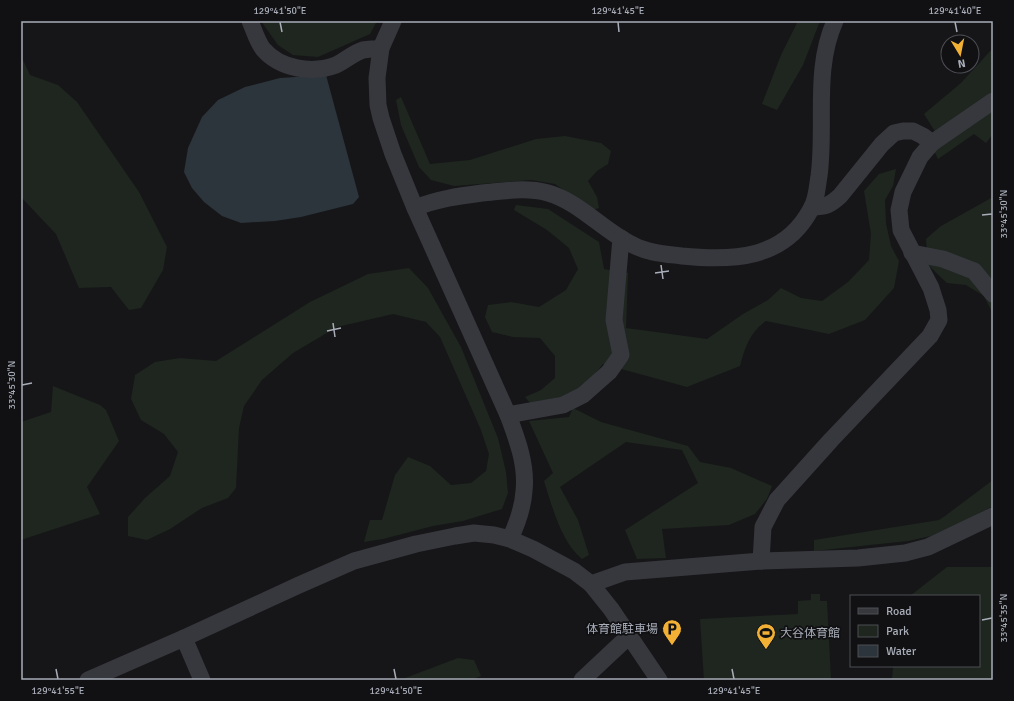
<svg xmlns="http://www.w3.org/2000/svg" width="1014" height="701" font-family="Signika,'Noto Sans JP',sans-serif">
  <rect width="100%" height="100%" fill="#161618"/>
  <g fill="#1e261f">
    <path d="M 261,21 L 377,21 L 370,34 L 318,57 L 293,55 L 278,45 Z"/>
    <path d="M 798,21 L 820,21 L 803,65 L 777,110 L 762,104 L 781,55 Z"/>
    <path d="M 993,48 L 993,134 L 986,143 L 974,134 L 938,159 L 934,151 L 943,144 L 924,114 L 961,83 Z"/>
    <path d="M 21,56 L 30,75 L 58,85 L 77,102 L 139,192 L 167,247 L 163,270 L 141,308 L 129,310 L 111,287 L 79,288 L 56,234 L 21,197 Z"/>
    <path d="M 401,97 L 430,164 L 470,160 L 536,139 L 565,136 L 601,143 L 611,151 L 608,164 L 597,171 L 588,181 L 597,197 L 599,208 L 593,210 L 555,184 L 531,180 L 454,186 L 431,180 L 419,167 L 401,125 L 396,100 Z"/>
    <path d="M 896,169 L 893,186 L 885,200 L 886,223 L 891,246 L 899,261 L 894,288 L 865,320 L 829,334 L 766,321 C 750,332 745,347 740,366 L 687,387 L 603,364 L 587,384 L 561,397 L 530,403 L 525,397 L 541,390 L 555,378 L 555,356 L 540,338 L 513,337 L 492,332 L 485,317 L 488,305 L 511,302 L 539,307 L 566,290 L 578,269 L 569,248 L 547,230 L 514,210 L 516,205 L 548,209 L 599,242 L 604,269 L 628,273 L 626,328 L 707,339 L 743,314 L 768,300 L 781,288 L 801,298 L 822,301 L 848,282 L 869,260 L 871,234 L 864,191 L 879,174 Z"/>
    <path d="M 993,197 L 993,314 L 984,296 L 966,285 L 947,283 L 928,265 L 926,239 L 941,226 Z"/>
    <path d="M 409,268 L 428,288 L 461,347 L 498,438 L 506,472 L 508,493 L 502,509 L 463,521 L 433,526 L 383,539 L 364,542 L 370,520 L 382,520 L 395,475 L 408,457 L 430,466 L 451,485 L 471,483 L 486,471 L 489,454 L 481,430 L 440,337 L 426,322 L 393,314 L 337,327 L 293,353 L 262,380 L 244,406 L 239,428 L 236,488 L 228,498 L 202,508 L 170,529 L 147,540 L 128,536 L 128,517 L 145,498 L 170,476 L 178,452 L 164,434 L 141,420 L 131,399 L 135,375 L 155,362 L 180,358 L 216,361 L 310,302 L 368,274 Z"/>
    <path d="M 53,386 L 100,405 L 106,410 L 119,441 L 87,487 L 100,514 L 21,540 L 21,422 L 51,412 Z"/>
    <path d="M 573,408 L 601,422 L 688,446 L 700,462 L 731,468 L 772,486 L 767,499 L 755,514 L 729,525 L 662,529 L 666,558 L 637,559 L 625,530 L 698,483 L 682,450 L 626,442 L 560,487 L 578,520 L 589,555 L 582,559 C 561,542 552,506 544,481 L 553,473 L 529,421 L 569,417 Z"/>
    <path d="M 993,480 L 993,506 L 959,524 L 931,536 L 908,541 L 814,551 L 814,540 L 939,520 L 945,516 Z"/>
    <path d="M 947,567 L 993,567 L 993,680 L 892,680 L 893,666 L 979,666 L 979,596 L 910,596 Z"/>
    <path d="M 811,594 L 820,594 L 820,601 L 827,601 L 831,680 L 704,680 L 700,619 L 798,614 L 798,601 L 811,600 Z"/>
    <path d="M 458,658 L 474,660 L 481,676 L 470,680 L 400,680 Z"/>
  </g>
  <path fill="#2c353c" d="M 326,75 L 359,197 L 353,204 L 301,217 L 275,221 L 241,223 L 222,216 L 204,202 L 192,188 L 184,172 L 188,148 L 202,117 L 218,100 L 245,87 L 280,78 Z"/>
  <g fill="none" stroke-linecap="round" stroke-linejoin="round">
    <g stroke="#37383d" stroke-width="17">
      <path d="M 250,21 C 254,30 257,41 263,49 C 280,69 312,74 336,65 C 345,61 353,53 363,50 C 369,49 376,49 381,48"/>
      <path d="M 393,21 L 381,48 L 377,78 L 378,105 L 381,118 L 393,154 L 415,208 L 508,415 C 517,439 527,465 524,491 C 523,508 517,524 510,539"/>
      <path d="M 812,207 C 826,207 830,205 840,196 L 882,144 L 894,133 L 903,131 L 913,131 L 923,136 L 932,143"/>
      <path d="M 415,208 C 437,199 459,196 482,193 C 505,191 526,187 548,193 C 580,202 603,231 633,245 C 648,253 666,254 682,256 C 732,261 784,260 811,209 C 817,199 817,187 819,176 C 826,124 813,70 835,21"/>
      <path d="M 912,253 L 943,259 L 974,271 L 993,294"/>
      <path d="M 508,415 L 563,405 L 583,395 L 609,372 L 621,355 L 614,320 L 621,238"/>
      <path d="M 761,561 L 763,527 L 777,500 L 831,440 L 930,336 L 939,320 L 938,310 L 931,288 L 901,230 L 899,210 L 903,192 L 920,157 L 932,143 L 993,101"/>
      <path d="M 591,584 L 625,572 L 761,561 L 858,558 L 905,553 L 928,547 L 993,516"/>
      <path d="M 184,638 L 202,680"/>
      <path d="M 88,680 L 184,638 L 299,585 L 354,561 L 416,544 L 455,536 L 474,533 L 494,535 L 510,539 L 533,549 L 574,571 L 591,584 L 611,609 L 659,680"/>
      <path d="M 582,680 L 629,636"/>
    </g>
  </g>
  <path fill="none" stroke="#a8adb8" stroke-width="1.5" d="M 280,22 L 282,32M 618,22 L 619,32M 955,22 L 957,32M 982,215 L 992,214M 661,265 L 663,279M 655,273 L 669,271M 333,323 L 335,337M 327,331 L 341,328M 22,385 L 32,383M 982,620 L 992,618M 56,669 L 58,679M 394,669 L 396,679M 732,669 L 734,679"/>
  <defs>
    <g id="parking-pin" transform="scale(1)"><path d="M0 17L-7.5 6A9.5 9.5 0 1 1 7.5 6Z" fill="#f2b134" stroke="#111113"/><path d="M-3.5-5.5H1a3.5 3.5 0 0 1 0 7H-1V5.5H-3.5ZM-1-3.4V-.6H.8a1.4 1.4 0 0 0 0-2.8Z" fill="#111"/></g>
    <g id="stadium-pin" transform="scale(1)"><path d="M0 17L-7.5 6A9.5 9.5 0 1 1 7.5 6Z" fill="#f2b134" stroke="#111113"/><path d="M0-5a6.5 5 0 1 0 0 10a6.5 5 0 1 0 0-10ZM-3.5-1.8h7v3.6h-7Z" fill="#111"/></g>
  </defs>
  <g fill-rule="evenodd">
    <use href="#parking-pin" x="672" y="629"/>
    <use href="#stadium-pin" x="766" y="633"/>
  </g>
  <g text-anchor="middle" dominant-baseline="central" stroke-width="3.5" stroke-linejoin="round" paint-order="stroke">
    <g font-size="12" fill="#a8adb8" stroke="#111113" text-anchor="end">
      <text x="658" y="629">体育館駐車場</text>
      <text x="780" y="633" text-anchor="start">大谷体育館</text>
    </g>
  </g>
  <rect width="1014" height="701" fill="none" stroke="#111113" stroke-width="44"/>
  <rect x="850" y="595" width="130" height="72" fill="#111113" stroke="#4d4f55"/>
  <rect x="858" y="608" width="20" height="6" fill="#37383d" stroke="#4d4f55"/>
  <text x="886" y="615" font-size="12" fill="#a8adb8">Road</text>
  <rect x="858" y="625" width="20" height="12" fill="#1e261f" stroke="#4d4f55"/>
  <text x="886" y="635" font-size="12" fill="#a8adb8">Park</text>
  <rect x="858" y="645" width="20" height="12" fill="#2c353c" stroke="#4d4f55"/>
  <text x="886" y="655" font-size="12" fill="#a8adb8">Water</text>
  <g transform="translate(960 54) rotate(170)"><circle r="19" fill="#111113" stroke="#4d4f55"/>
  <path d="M0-3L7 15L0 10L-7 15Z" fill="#f2b134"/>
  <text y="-6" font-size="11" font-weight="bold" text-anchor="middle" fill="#a8adb8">N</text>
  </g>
  <rect x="22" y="22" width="970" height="657" fill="none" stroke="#a8adb8" stroke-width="1.5"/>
  <g font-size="10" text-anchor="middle" fill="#a8adb8">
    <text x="280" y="14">129°41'50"E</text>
    <text x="618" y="14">129°41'45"E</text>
    <text x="955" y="14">129°41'40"E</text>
    <text transform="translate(1003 214) rotate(-90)" y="4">33°45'30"N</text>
    <text transform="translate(11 385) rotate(-90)" y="4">33°45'30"N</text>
    <text transform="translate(1003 618) rotate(-90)" y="4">33°45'35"N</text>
    <text x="58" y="694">129°41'55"E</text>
    <text x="396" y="694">129°41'50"E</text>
    <text x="734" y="694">129°41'45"E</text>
  </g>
</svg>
